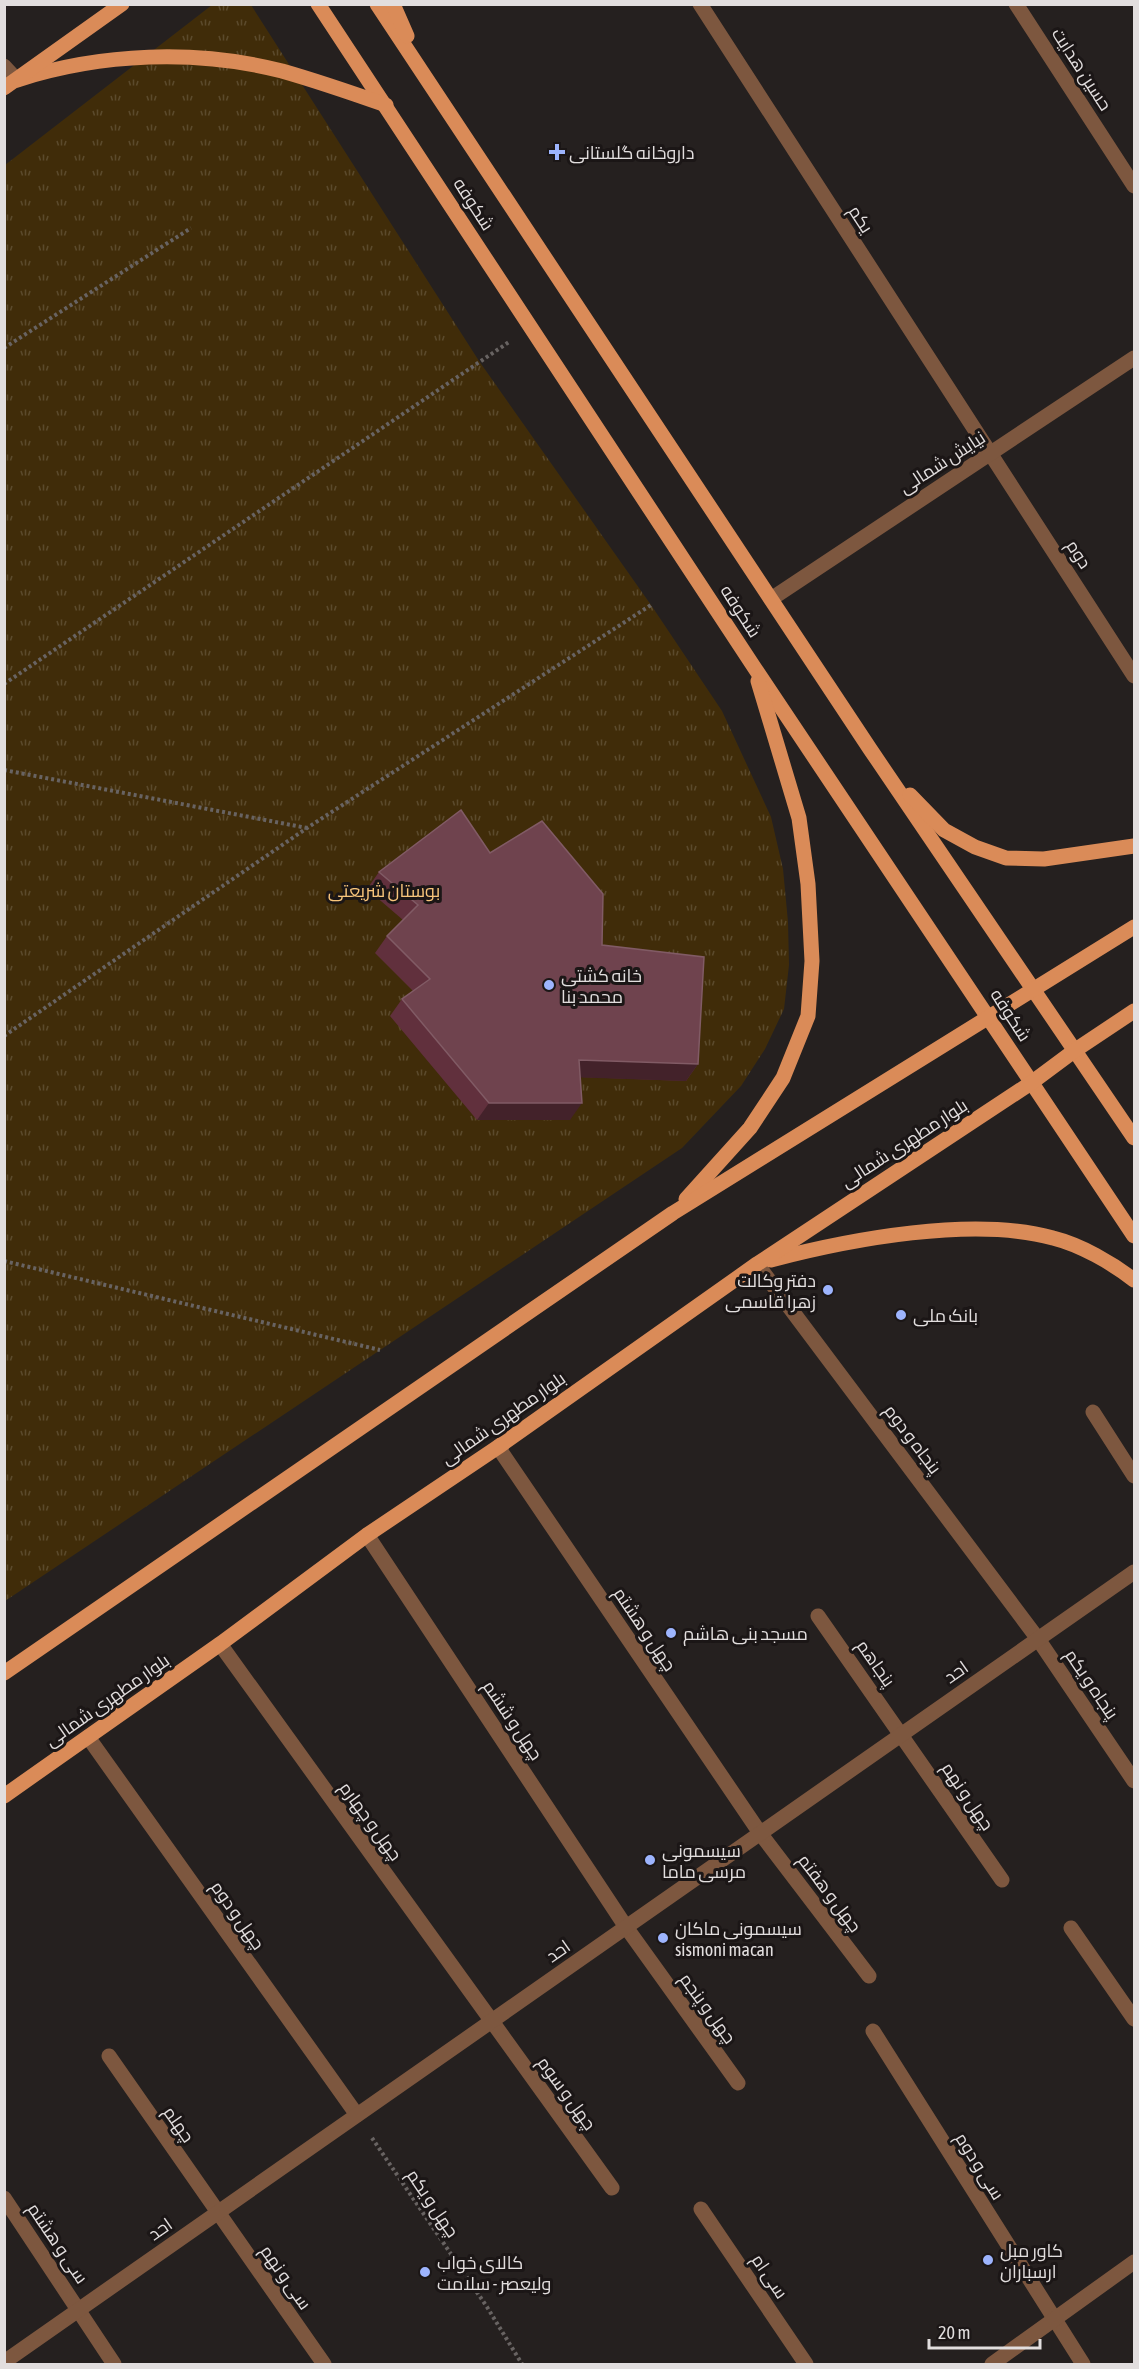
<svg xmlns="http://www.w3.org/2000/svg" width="1139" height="2369" font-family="'Asap Condensed',Cairo,sans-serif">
  <defs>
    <pattern id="grass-tufts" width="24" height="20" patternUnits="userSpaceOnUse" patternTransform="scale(1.5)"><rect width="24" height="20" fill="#402c09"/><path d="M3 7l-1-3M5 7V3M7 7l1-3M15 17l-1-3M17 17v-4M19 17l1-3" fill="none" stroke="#5b4a2c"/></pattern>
  </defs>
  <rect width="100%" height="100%" fill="#25201f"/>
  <path fill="url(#grass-tufts)" d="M 212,5 L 251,5 L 479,361 L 651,605 L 722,711 L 771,817 L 783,869 L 788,922 L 789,965 L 784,1009 L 765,1049 L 741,1086 L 682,1148 L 5,1601 L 5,165 Z"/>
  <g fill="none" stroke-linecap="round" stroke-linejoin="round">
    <g stroke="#686362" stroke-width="4" stroke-dasharray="3 3" stroke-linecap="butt">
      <path d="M 4,348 L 191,228"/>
      <path d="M 4,684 L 509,342"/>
      <path d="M 4,770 L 307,828"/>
      <path d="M 4,1036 L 307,828 L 651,605"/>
      <path d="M 4,1261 L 380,1350"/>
      <path d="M 372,2138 L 487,2307 L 522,2364"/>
    </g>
    <g stroke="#7d573f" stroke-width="15">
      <path d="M 700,4 L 1134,676"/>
      <path d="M 1016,4 L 1134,186"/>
      <path d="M 4,66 L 17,80"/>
      <path d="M 771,599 L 1134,358"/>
      <path d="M 757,1264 L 1038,1639 L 1134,1781"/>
      <path d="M 1093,1412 L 1134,1476"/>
      <path d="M 498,1447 L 760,1833 L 869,1976"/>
      <path d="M 367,1535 L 626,1927 L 738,2083"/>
      <path d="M 818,1616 L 1002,1880"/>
      <path d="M 220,1644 L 612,2188"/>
      <path d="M 88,1737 L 357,2115"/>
      <path d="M 1071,1928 L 1134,2019"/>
      <path d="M 873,2031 L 1083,2364"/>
      <path d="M 109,2056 L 324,2364"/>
      <path d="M 4,2198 L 114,2364"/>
      <path d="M 701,2209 L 806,2364"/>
      <path d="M 4,2362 L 1134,1572"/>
      <path d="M 992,2364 L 1134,2262"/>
    </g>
    <g stroke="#da8b58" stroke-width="15">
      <path d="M 318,4 L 754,667 L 1134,1236"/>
      <path d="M 377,4 L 870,749 L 1134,1138"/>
      <path d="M 393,4 L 407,36"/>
      <path d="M 17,80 C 101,53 196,49 282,71 C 317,81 352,93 386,105"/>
      <path d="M 4,88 L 122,4"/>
      <path d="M 910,795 L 944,830 L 975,847 L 1006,858 L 1044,859 L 1134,846"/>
      <path d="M 686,1199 L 750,1128 L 783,1078 L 808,1016 L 812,961 L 808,884 L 799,818 L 758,681"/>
      <path d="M 771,1260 C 851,1239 973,1216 1053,1238 C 1081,1245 1112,1263 1134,1280"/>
      <path d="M 4,1673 L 673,1213 L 1134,927"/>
      <path d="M 4,1796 L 220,1644 L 367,1535 L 498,1447 L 757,1264 L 1031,1083 L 1074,1051 L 1134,1011"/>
    </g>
  </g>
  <path fill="#61303d" d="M 490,853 L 602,945 L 698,1064 L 686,1081 L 580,1077 L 570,1120 L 477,1120 L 390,1016 L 402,999 L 413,991 L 375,953 L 387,936 L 403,920 L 367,889 L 379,872 Z"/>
  <g fill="#43222a">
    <path d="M 579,1060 L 698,1064 L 686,1081 L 567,1077 Z"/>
    <path d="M 489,1103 L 582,1103 L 570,1120 L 477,1120 Z"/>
  </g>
  <path fill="#6f434e" stroke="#815b65" stroke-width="1.5" d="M 461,810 L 490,853 L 542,821 L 603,894 L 602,945 L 704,957 L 698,1064 L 579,1060 L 582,1103 L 489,1103 L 402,999 L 430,979 L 387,936 L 418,905 L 379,872 Z"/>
  <g fill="#9db4fd" stroke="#1b1616" stroke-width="2">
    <path d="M554 143h6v6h6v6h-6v6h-6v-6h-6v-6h6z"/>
    <circle cx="549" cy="985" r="6"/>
    <circle cx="828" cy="1290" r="6"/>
    <circle cx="901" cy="1315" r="6"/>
    <circle cx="671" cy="1633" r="6"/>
    <circle cx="650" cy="1860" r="6"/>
    <circle cx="663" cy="1938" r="6"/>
    <circle cx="988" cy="2260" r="6"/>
    <circle cx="425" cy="2272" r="6"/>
  </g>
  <g text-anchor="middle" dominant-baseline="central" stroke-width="6" stroke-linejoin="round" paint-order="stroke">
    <g font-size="18" fill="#e2dede" stroke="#1b1616">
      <text transform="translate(1082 69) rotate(57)">حسین هدایت</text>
      <text transform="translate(474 204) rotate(57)">شکوفه</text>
      <text transform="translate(861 219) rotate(57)">یکم</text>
      <text transform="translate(942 462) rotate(-33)">نیایش شمالی</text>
      <text transform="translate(1079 554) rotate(57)">دوم</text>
      <text transform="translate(741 611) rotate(57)">شکوفه</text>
      <text transform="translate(1011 1015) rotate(57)">شکوفه</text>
      <text transform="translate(904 1143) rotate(-33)">بلوار مطهری شمالی</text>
      <text transform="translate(503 1418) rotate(-35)">بلوار مطهری شمالی</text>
      <text transform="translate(913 1439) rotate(53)">پنجاه و دوم</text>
      <text transform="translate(645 1629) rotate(56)">چهل و هشتم</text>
      <text transform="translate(876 1663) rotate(55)">پنجاهم</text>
      <text transform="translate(956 1672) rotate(-35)">احد</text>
      <text transform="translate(1092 1684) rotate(56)">پنجاه و یکم</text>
      <text transform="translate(107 1700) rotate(-35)">بلوار مطهری شمالی</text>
      <text transform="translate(513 1720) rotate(56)">چهل و ششم</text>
      <text transform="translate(968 1796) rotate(56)">چهل و نهم</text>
      <text transform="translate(371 1821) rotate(54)">چهل و چهارم</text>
      <text transform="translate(830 1893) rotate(53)">چهل و هفتم</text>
      <text transform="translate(238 1915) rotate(55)">چهل و دوم</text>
      <text transform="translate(558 1951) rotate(-35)">احد</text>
      <text transform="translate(708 2008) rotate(54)">چهل و پنجم</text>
      <text transform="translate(567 2093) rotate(54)">چهل و سوم</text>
      <text transform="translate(179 2124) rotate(55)">چهلم</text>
      <text transform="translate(980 2166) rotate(58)">سی و دوم</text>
      <text transform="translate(433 2203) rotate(56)">چهل و یکم</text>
      <text transform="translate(160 2229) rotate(-35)">احد</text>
      <text transform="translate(58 2243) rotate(56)">سی و هشتم</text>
      <text transform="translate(770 2276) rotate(56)">سی ام</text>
      <text transform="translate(286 2277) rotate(55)">سی و نهم</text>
    </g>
    <g font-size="18" fill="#e2dede" stroke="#1b1616" text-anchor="start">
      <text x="569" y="152">داروخانه گلستانی</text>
      <text x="561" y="975">خانه کشتی<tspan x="561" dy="21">محمد بنا</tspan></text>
      <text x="816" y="1280" text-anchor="end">دفتر وکالت<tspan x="816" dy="21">زهرا قاسمی</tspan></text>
      <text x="913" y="1315">بانک ملی</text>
      <text x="683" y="1633">مسجد بنی هاشم</text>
      <text x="662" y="1850">سیسمونی<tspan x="662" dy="21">مرسی ماما</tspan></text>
      <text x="675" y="1928">سیسمونی ماکان<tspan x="675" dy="21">sismoni macan</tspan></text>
      <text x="1000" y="2250">كاور مبل<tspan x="1000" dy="21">ارسباران</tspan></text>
      <text x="437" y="2262">کالای خواب<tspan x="437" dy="21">ولیعصر - سلامت</tspan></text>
    </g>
    <g font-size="18" fill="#f8c57b" stroke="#1b1616">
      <text x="384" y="890">بوستان شریعتی</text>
    </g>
  </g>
  <rect width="1139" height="2369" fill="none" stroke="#e2dede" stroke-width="12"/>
  <path d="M929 2339v9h111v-9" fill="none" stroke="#e2dede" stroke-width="3"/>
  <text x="938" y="2339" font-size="18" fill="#e2dede" stroke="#1b1616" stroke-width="4.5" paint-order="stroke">20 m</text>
</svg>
